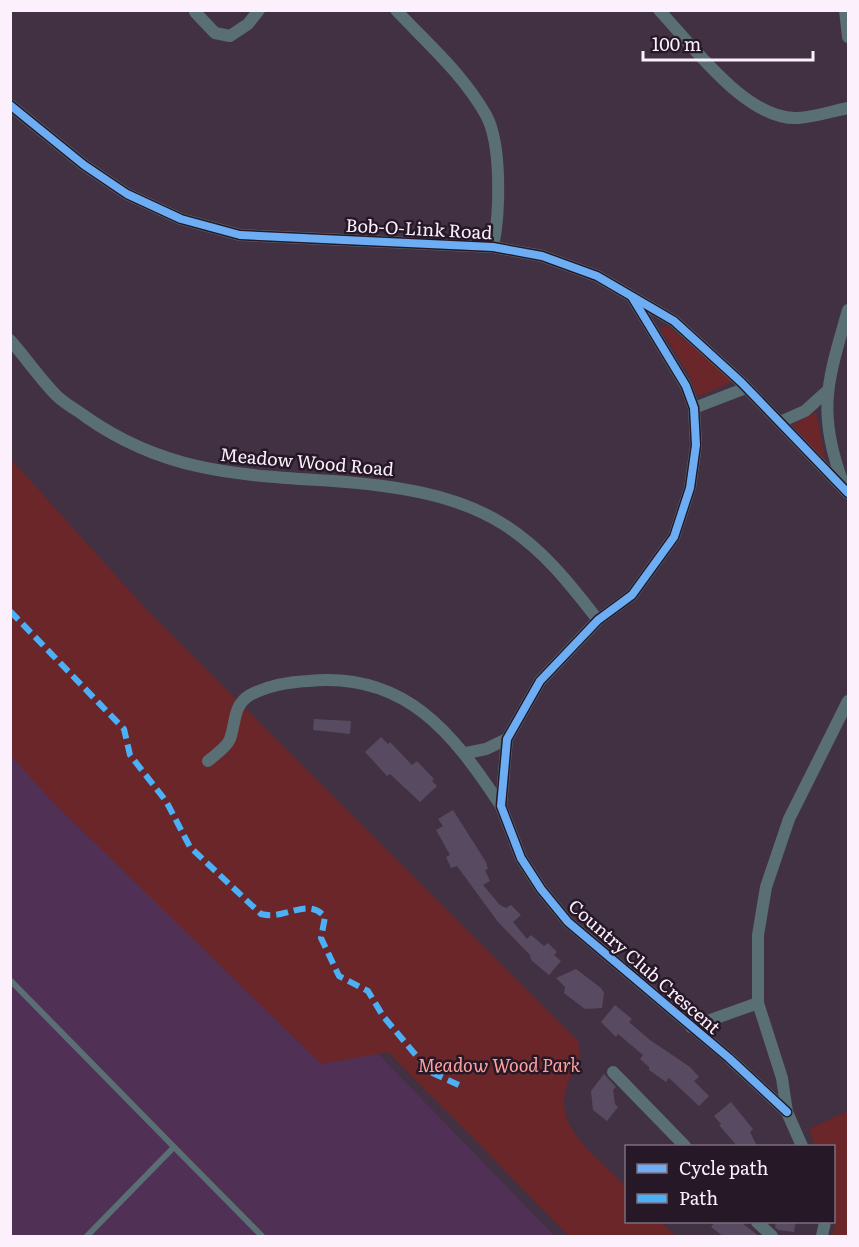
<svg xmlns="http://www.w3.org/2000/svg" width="859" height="1247" font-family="Literata,serif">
  <rect width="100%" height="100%" fill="#413143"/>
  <path fill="#513055" d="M 10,674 L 538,1219 L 555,1236 L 11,1236 Z"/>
  <g fill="#6b2629">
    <path d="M 668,326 L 734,381 L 700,396 L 696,394 L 689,375 L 659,327 Z"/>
    <path d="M 816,412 L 826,462 L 792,425 Z"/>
    <path d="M 11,459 L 146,609 L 578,1041 C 583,1069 573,1066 566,1089 C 554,1130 601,1160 626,1186 L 626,1222 L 661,1222 L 676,1236 L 569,1236 L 388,1052 L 321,1064 L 53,802 L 11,756 Z"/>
    <path d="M 848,1111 L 848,1236 L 832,1236 L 836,1221 L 834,1146 L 815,1146 L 809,1129 Z"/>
  </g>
  <g fill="#584a60">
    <path d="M 314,719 L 351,721 L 350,734 L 313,730 Z"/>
    <path d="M 381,737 L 388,744 L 390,742 L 412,765 L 417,761 L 434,779 L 432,781 L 437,786 L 420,802 L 390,774 L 387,776 L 365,752 Z"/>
    <path d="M 453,810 L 486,862 L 488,869 L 485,870 L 490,881 L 483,885 L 500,905 L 506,908 L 511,905 L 521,915 L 513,922 L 527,939 L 531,935 L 544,946 L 548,943 L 557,952 L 554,955 L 561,961 L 549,975 L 531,960 L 530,955 L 498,922 L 457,866 L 451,868 L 446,857 L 450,855 L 436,830 L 443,826 L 438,819 Z"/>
    <path d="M 576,969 L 601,988 L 604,993 L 602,1008 L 585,1009 L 564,993 L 565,987 L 556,978 Z"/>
    <path d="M 615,1005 L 632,1019 L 629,1022 L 650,1040 L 690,1067 L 699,1077 L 694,1081 L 709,1096 L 699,1106 L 669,1078 L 666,1082 L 649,1070 L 649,1067 L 640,1059 L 643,1055 L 618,1034 L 616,1037 L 601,1022 Z"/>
    <path d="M 604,1074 L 616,1087 L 613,1090 L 615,1104 L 618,1107 L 607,1121 L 593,1110 L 591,1091 Z"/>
    <path d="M 731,1102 L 753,1129 L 750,1132 L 757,1146 L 737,1146 L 719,1125 L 721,1124 L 714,1116 Z"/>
    <path d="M 716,1221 L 739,1221 L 759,1236 L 723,1236 L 711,1227 Z"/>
    <path d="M 776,1221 L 796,1221 L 794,1232 L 778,1230 L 775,1227 Z"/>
  </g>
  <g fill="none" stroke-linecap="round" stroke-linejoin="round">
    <g stroke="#5a6f73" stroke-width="6">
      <path d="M 10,980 L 174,1147"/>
      <path d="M 87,1236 L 174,1147 L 262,1236"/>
    </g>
    <g stroke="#5a6f73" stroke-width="12">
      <path d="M 396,10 C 427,43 463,74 486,115 C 502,144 500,214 493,247"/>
      <path d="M 659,10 C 692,45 747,121 798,118 C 815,117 832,111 848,108"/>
      <path d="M 845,10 L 848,37"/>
      <path d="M 195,12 L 215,33 L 230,36 L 248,24 L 259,10"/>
      <path d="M 10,105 L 84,165 L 127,194 L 181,219 L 240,235 L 493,247 L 542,256 L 597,276 L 674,321 L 741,382 L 848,493"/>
      <path d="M 632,297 L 686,386 L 694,408 L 696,445 L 690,488 L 674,537 L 632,595 L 598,620 L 540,681 L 507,739 L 501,806 L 521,858 L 541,889 L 568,922 L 729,1058 L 787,1112"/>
      <path d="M 10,340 C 26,358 40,379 57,396 C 65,404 77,410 86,417 C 166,473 240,475 333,481 C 389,485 454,493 503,524 C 543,549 570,584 598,620"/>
      <path d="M 694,408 L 746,388"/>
      <path d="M 780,422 L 805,411 L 826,392"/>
      <path d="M 843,483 C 816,411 828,380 848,310"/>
      <path d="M 466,753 L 486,749 L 507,739"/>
      <path d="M 208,761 C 215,755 227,747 230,739 C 236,722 233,705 250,695 C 267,686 289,682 308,681 C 405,671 453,733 501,806"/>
      <path d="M 691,1027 L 758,1003"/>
      <path d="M 613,1072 L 685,1146"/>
      <path d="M 802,1146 L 787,1112 L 782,1078 L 758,1003 L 758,935 L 766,887 L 789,819 L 848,701"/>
      <path d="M 757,1222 L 772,1236"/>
      <path d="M 822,1236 L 825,1222"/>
    </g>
    <path stroke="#4cb0f7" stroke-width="6" stroke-dasharray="12 6" stroke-linecap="butt" d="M 10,611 L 124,729 L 130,755 L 166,801 L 190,847 L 261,914 C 285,921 307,896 325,917 L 321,938 L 339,976 L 368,991 L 383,1016 L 430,1072 L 459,1085"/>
    <g stroke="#261827" stroke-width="11">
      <g id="cycleway">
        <path d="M 10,105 L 84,165 L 127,194 L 181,219 L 240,235 L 493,247 L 542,256 L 597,276 L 674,321 L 741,382 L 848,493"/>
        <path d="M 632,297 L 686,386 L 694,408 L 696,445 L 690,488 L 674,537 L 632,595 L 598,620 L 540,681 L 507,739 L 501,806 L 521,858 L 541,889 L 568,922 L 729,1058 L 787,1112"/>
      </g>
    </g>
    <use href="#cycleway" stroke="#6dadf4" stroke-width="8"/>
  </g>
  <g text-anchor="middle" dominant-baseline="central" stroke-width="5" stroke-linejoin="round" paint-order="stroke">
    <g font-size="18" fill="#fbf0fc" stroke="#261827">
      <text transform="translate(419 228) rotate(3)">Bob-O-Link Road</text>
      <text transform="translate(307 461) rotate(5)">Meadow Wood Road</text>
      <text transform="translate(645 966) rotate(41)">Country Club Crescent</text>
    </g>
    <g font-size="18" font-style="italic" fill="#fea19c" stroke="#261827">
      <text x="499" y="1064">Meadow Wood Park</text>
    </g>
  </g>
  <rect width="859" height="1247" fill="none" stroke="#fbf0fc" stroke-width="24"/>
  <rect x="625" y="1145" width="210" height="78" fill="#261827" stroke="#7b6e7c" stroke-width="1.5"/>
  <rect x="637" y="1164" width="30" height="9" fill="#6dadf4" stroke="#7b6e7c" stroke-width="1.5"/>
  <text x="679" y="1175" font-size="18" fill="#fbf0fc">Cycle path</text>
  <rect x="637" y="1194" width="30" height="9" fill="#4cb0f7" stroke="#7b6e7c" stroke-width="1.5"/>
  <text x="679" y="1205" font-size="18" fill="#fbf0fc">Path</text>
  <path d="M643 51v9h170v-9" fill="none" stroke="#fbf0fc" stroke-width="3"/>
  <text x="652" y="51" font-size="18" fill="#fbf0fc" stroke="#261827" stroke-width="4.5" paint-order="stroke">100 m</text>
</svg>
